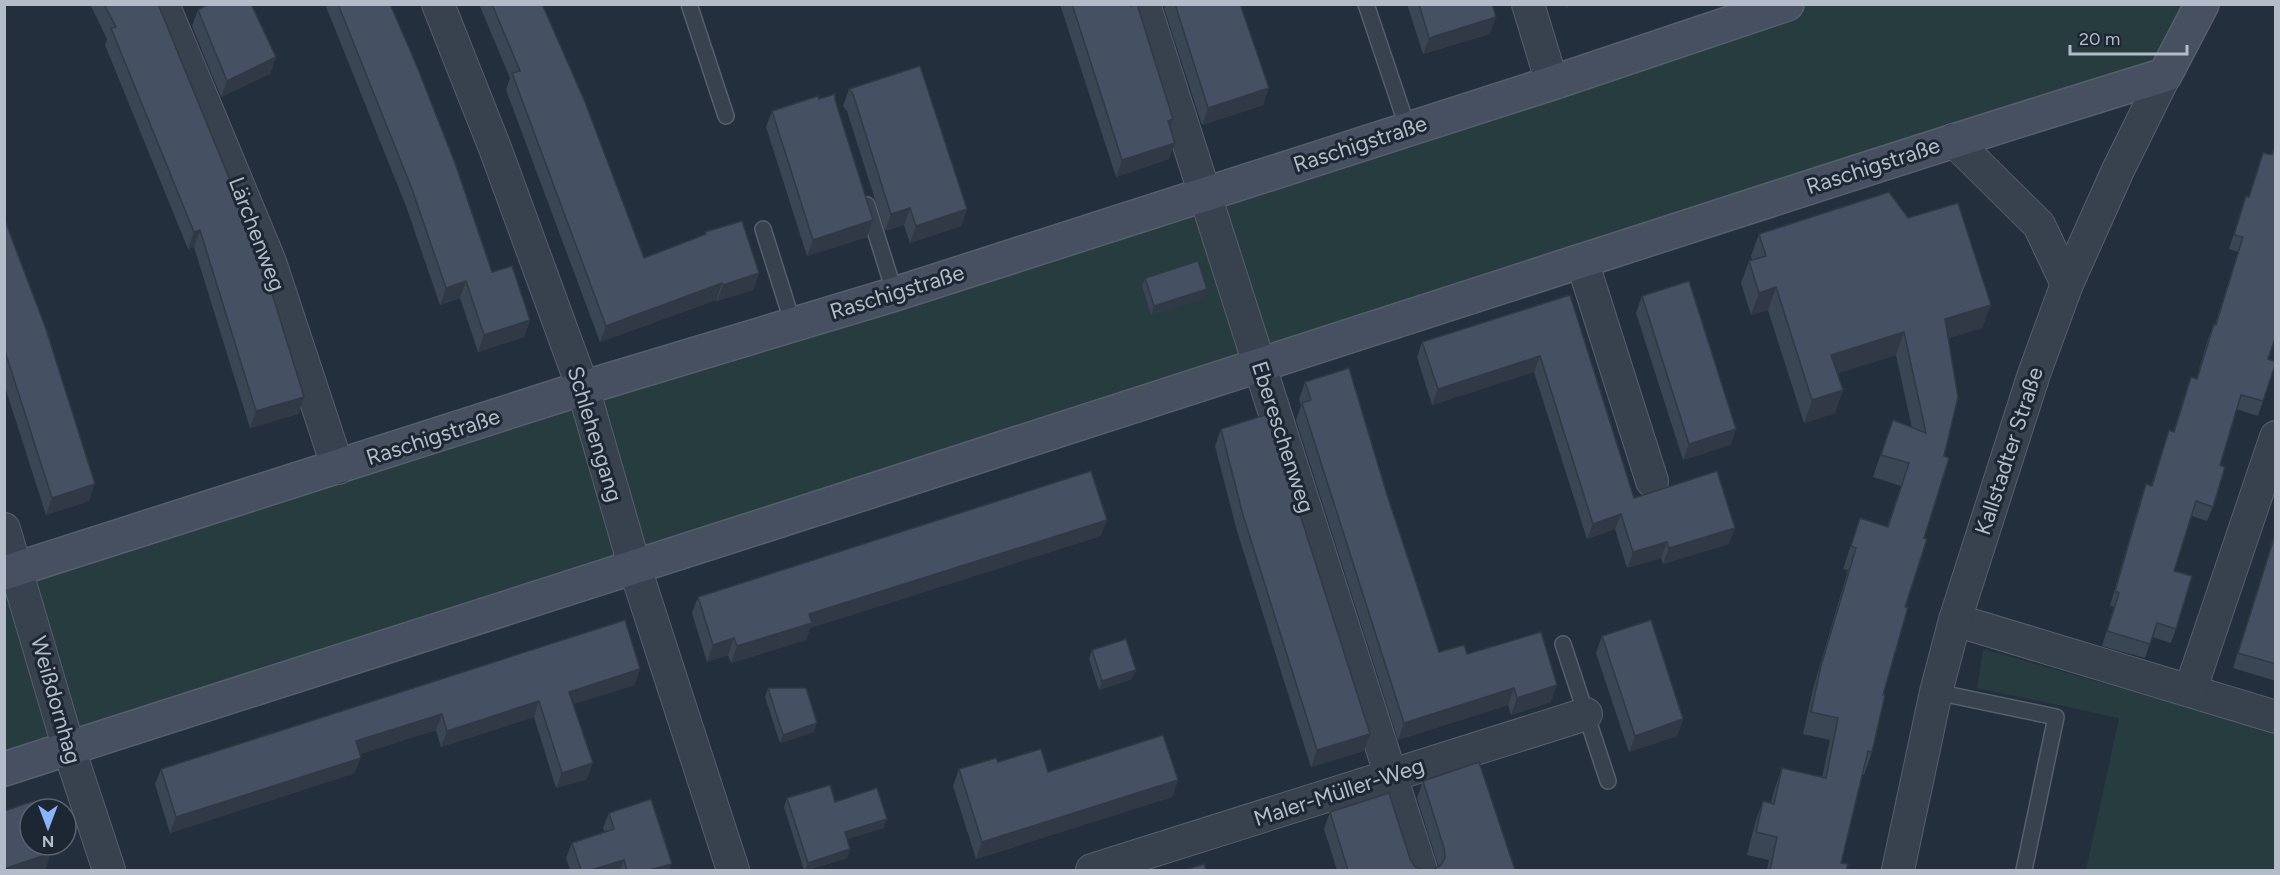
<svg xmlns="http://www.w3.org/2000/svg" width="2280" height="875" font-family="Figtree,sans-serif">
  <rect width="100%" height="100%" fill="#242f3e"/>
  <g fill="#263c3f">
    <path d="M 1787,5 L 2202,5 L 2165,75 L 5,769 L 4,573 Z"/>
    <path d="M 1983,649 L 2275,732 L 2275,870 L 2086,870 L 2119,718 L 1977,688 Z"/>
  </g>
  <g fill="none" stroke-linecap="round" stroke-linejoin="round">
    <g stroke="#565f6c" stroke-width="18">
      <g id="lane">
        <path d="M 689,4 L 726,116"/>
        <path d="M 1366,4 L 1408,129"/>
        <path d="M 867,205 L 895,294"/>
        <path d="M 763,229 L 793,324"/>
        <path d="M 1563,644 L 1608,781"/>
        <path d="M 1936,692 L 2056,717 L 2024,870"/>
      </g>
    </g>
    <g stroke="#565f6c" stroke-width="34">
      <g id="street">
        <path d="M 163,4 L 270,262 L 338,468"/>
        <path d="M 438,4 L 495,148 L 583,388 L 635,568 L 733,870"/>
        <path d="M 1144,4 L 1421,870"/>
        <path d="M 1528,4 L 1552,83"/>
        <path d="M 1953,140 L 2039,225 L 2067,284"/>
        <path d="M 1582,261 L 1652,481"/>
        <path d="M 4,529 L 69,749 L 109,870"/>
        <path d="M 1955,620 L 2276,717"/>
        <path d="M 2190,691 L 2276,437"/>
        <path d="M 1092,870 L 1586,714"/>
        <path d="M 1898,870 L 1936,692 L 1955,620 L 2034,374 L 2067,284 L 2118,170 L 2165,75"/>
      </g>
    </g>
    <g stroke="#565f6c" stroke-width="36">
      <g id="secondary">
        <path d="M 4,573 L 583,388 L 895,294 L 1552,83 L 1787,4"/>
        <path d="M 4,769 C 530,603 1053,431 1578,262 C 1774,199 1968,135 2165,75 L 2202,4"/>
      </g>
    </g>
    <use href="#lane" stroke="#38414e" stroke-width="15"/>
    <use href="#street" stroke="#38414e" stroke-width="32"/>
    <use href="#secondary" stroke="#465061" stroke-width="33"/>
  </g>
  <g fill="#3b4654">
    <path d="M 90,4 L 158,4 L 304,397 L 298,414 L 250,428 L 194,247 L 188,249 L 105,45 L 107,39 Z"/>
    <path d="M 325,4 L 390,4 L 492,272 L 530,320 L 524,337 L 478,352 L 460,298 L 440,305 L 406,206 Z"/>
    <path d="M 479,4 L 542,4 L 644,258 L 705,235 L 705,232 L 759,273 L 753,290 L 717,301 L 716,300 L 600,342 L 506,90 L 510,78 Z"/>
    <path d="M 1060,4 L 1130,4 L 1170,127 L 1169,159 L 1116,177 Z"/>
    <path d="M 1166,4 L 1240,4 L 1263,105 L 1202,125 L 1164,8 Z"/>
    <path d="M 1407,4 L 1492,4 L 1490,34 L 1423,54 Z"/>
    <path d="M 198,10 L 276,57 L 270,74 L 221,97 L 192,26 Z"/>
    <path d="M 849,89 L 967,209 L 961,226 L 910,243 L 904,225 L 885,231 L 847,111 L 843,106 Z"/>
    <path d="M 819,99 L 835,100 L 867,237 L 807,256 L 766,127 L 772,111 Z"/>
    <path d="M 2276,142 L 2276,335 L 2268,359 L 2263,401 L 2258,416 L 2236,409 L 2220,465 L 2213,507 L 2207,521 L 2192,516 L 2174,571 L 2176,629 L 2171,643 L 2152,637 L 2145,658 L 2102,646 L 2114,607 L 2110,606 L 2141,498 L 2146,484 L 2151,486 L 2169,430 L 2173,432 L 2191,377 L 2196,379 L 2208,339 L 2214,324 L 2215,325 L 2238,252 L 2229,249 L 2241,211 L 2246,196 L 2249,197 L 2263,153 L 2271,155 Z"/>
    <path d="M 4,218 L 89,501 L 46,515 L 4,384 Z"/>
    <path d="M 1759,234 L 1982,328 L 1949,338 L 1924,538 L 1883,695 L 1872,752 L 1864,775 L 1862,774 L 1841,863 L 1846,870 L 1767,870 L 1769,860 L 1747,855 L 1755,823 L 1763,801 L 1771,803 L 1774,791 L 1782,768 L 1822,778 L 1830,740 L 1803,734 L 1813,689 L 1848,570 L 1843,569 L 1860,518 L 1887,527 L 1901,486 L 1873,477 L 1878,462 L 1893,420 L 1912,428 L 1896,355 L 1837,373 L 1843,390 L 1835,413 L 1804,423 L 1768,310 L 1751,315 L 1741,283 L 1749,261 L 1752,260 L 1751,256 Z"/>
    <path d="M 1145,278 L 1204,298 L 1151,315 L 1142,286 Z"/>
    <path d="M 1570,295 L 1634,498 L 1729,544 L 1663,564 L 1661,558 L 1627,568 L 1615,529 L 1587,539 L 1534,372 L 1432,405 L 1417,357 L 1422,342 Z"/>
    <path d="M 1642,296 L 1736,429 L 1730,445 L 1683,460 L 1636,313 Z"/>
    <path d="M 1305,382 L 1388,498 L 1439,652 L 1467,654 L 1551,702 L 1511,715 L 1508,705 L 1398,740 L 1296,420 L 1301,406 L 1299,399 Z"/>
    <path d="M 1221,429 L 1364,751 L 1311,767 L 1237,531 L 1215,446 Z"/>
    <path d="M 2276,529 L 2276,681 L 2233,668 Z"/>
    <path d="M 1101,536 L 810,628 L 806,640 L 731,663 L 728,655 L 707,662 L 692,613 L 698,597 Z"/>
    <path d="M 625,620 L 635,685 L 573,704 L 587,779 L 556,788 L 534,717 L 441,747 L 436,730 L 360,754 L 355,773 L 170,833 L 155,784 L 161,769 Z"/>
    <path d="M 1602,636 L 1683,719 L 1677,736 L 1629,752 L 1596,653 Z"/>
    <path d="M 1092,650 L 1132,679 L 1099,690 L 1089,659 Z"/>
    <path d="M 768,688 L 814,732 L 780,743 L 765,697 Z"/>
    <path d="M 998,762 L 1048,772 L 1178,780 L 1172,797 L 976,859 L 953,786 L 959,769 Z"/>
    <path d="M 1423,781 L 1515,870 L 1433,870 L 1438,867 L 1438,865 L 1417,798 Z"/>
    <path d="M 787,798 L 835,802 L 884,828 L 847,839 L 850,849 L 847,858 L 808,870 L 804,870 L 784,807 Z"/>
    <path d="M 1330,812 L 1410,859 L 1415,867 L 1423,870 L 1337,870 L 1324,829 Z"/>
    <path d="M 609,813 L 669,870 L 570,870 L 566,858 L 572,843 L 605,832 L 603,828 Z"/>
  </g>
  <g fill="#303945">
    <path d="M 1566,4 L 1574,4 L 1565,8 Z"/>
    <path d="M 1496,17 L 1490,34 L 1423,54 L 1429,38 Z"/>
    <path d="M 276,57 L 270,74 L 221,97 L 227,81 Z"/>
    <path d="M 1269,88 L 1263,105 L 1202,125 L 1208,108 Z"/>
    <path d="M 1173,119 L 1167,136 L 1168,121 Z"/>
    <path d="M 1175,143 L 1169,159 L 1116,177 L 1122,160 Z"/>
    <path d="M 910,208 L 904,225 L 885,231 L 891,214 Z"/>
    <path d="M 967,209 L 961,226 L 910,243 L 916,226 Z"/>
    <path d="M 873,220 L 867,237 L 807,256 L 813,240 Z"/>
    <path d="M 200,230 L 194,247 L 188,249 L 194,232 Z"/>
    <path d="M 759,273 L 753,290 L 717,301 L 723,285 Z"/>
    <path d="M 466,281 L 460,298 L 440,305 L 446,288 Z"/>
    <path d="M 722,283 L 716,300 L 600,342 L 606,326 Z"/>
    <path d="M 1776,287 L 1768,310 L 1751,315 L 1759,293 Z"/>
    <path d="M 1207,289 L 1204,298 L 1151,315 L 1154,306 Z"/>
    <path d="M 1991,305 L 1982,328 L 1937,342 L 1945,319 Z"/>
    <path d="M 530,320 L 524,337 L 478,352 L 484,335 Z"/>
    <path d="M 1904,332 L 1896,355 L 1823,378 L 1831,355 Z"/>
    <path d="M 1540,356 L 1534,372 L 1432,405 L 1438,389 Z"/>
    <path d="M 1843,390 L 1835,413 L 1804,423 L 1812,400 Z"/>
    <path d="M 304,397 L 298,414 L 250,428 L 256,411 Z"/>
    <path d="M 1736,429 L 1730,445 L 1683,460 L 1689,444 Z"/>
    <path d="M 95,484 L 89,501 L 46,515 L 52,498 Z"/>
    <path d="M 1621,514 L 1615,529 L 1587,539 L 1593,524 Z"/>
    <path d="M 1107,520 L 1101,536 L 810,628 L 806,640 L 731,663 L 737,646 L 809,614 Z"/>
    <path d="M 1735,528 L 1729,544 L 1663,564 L 1669,548 Z"/>
    <path d="M 1667,542 L 1661,558 L 1627,568 L 1633,552 Z"/>
    <path d="M 734,638 L 728,655 L 707,662 L 713,645 Z"/>
    <path d="M 640,669 L 635,685 L 563,707 L 569,692 Z"/>
    <path d="M 1136,670 L 1132,679 L 1099,690 L 1102,681 Z"/>
    <path d="M 1557,685 L 1551,702 L 1511,715 L 1517,698 Z"/>
    <path d="M 1514,688 L 1508,705 L 1398,740 L 1404,723 Z"/>
    <path d="M 539,701 L 534,717 L 441,747 L 447,731 Z"/>
    <path d="M 442,714 L 436,730 L 350,757 L 356,741 Z"/>
    <path d="M 1683,719 L 1677,736 L 1629,752 L 1635,736 Z"/>
    <path d="M 817,723 L 814,732 L 780,743 L 783,735 Z"/>
    <path d="M 1370,734 L 1364,751 L 1311,767 L 1317,750 Z"/>
    <path d="M 361,758 L 355,773 L 170,833 L 176,817 Z"/>
    <path d="M 593,763 L 587,779 L 556,788 L 562,773 Z"/>
    <path d="M 1178,780 L 1172,797 L 976,859 L 982,842 Z"/>
    <path d="M 887,819 L 884,828 L 842,841 L 845,832 Z"/>
    <path d="M 850,849 L 847,858 L 808,870 L 805,870 L 808,863 Z"/>
    <path d="M 51,853 L 45,870 L 4,870 L 4,869 Z"/>
    <path d="M 624,860 L 620,870 L 591,870 Z"/>
    <path d="M 672,864 L 669,870 L 649,870 Z"/>
  </g>
  <g fill="#455162" stroke="#303945" stroke-width="1.5">
    <path d="M 104,4 L 158,4 L 259,251 L 304,397 L 256,411 L 200,230 L 194,232 L 111,28 L 116,27 Z"/>
    <path d="M 209,4 L 251,4 L 276,57 L 227,81 L 198,10 Z"/>
    <path d="M 338,4 L 390,4 L 416,64 L 455,163 L 492,272 L 512,266 L 530,320 L 484,335 L 466,281 L 446,288 L 412,189 Z"/>
    <path d="M 492,4 L 542,4 L 585,102 L 644,258 L 706,234 L 705,232 L 742,221 L 759,273 L 723,285 L 722,283 L 606,326 L 512,73 L 520,71 Z"/>
    <path d="M 1072,4 L 1130,4 L 1131,6 L 1137,4 L 1173,119 L 1168,121 L 1175,143 L 1122,160 Z"/>
    <path d="M 1175,4 L 1240,4 L 1269,88 L 1208,108 Z"/>
    <path d="M 1419,4 L 1492,4 L 1496,17 L 1429,38 Z"/>
    <path d="M 920,66 L 967,209 L 916,226 L 910,208 L 891,214 L 853,94 L 849,89 Z"/>
    <path d="M 835,94 L 835,100 L 873,220 L 813,240 L 772,111 L 818,96 L 819,99 Z"/>
    <path d="M 2276,145 L 2276,335 L 2268,359 L 2276,362 L 2263,401 L 2241,395 L 2220,465 L 2225,467 L 2213,507 L 2196,501 L 2174,571 L 2192,576 L 2176,629 L 2157,623 L 2150,644 L 2107,631 L 2119,593 L 2115,591 L 2146,484 L 2152,486 L 2169,430 L 2174,432 L 2191,377 L 2197,379 L 2214,324 L 2216,325 L 2243,237 L 2234,235 L 2246,196 L 2249,197 L 2263,153 L 2272,155 Z"/>
    <path d="M 1889,192 L 1908,218 L 1958,203 L 1991,305 L 1945,319 L 1958,397 L 1944,456 L 1949,458 L 1924,538 L 1927,539 L 1905,607 L 1908,607 L 1883,695 L 1885,695 L 1872,752 L 1868,751 L 1841,863 L 1848,864 L 1846,870 L 1770,870 L 1777,837 L 1756,832 L 1763,801 L 1774,804 L 1782,768 L 1826,778 L 1838,718 L 1811,712 L 1821,666 L 1856,548 L 1851,546 L 1860,518 L 1888,527 L 1909,463 L 1881,455 L 1886,440 L 1893,420 L 1926,433 L 1904,332 L 1831,355 L 1843,390 L 1812,400 L 1776,287 L 1759,293 L 1749,261 L 1766,256 L 1759,234 Z"/>
    <path d="M 4,218 L 46,329 L 95,484 L 52,498 L 4,348 Z"/>
    <path d="M 1198,261 L 1207,289 L 1154,306 L 1145,278 Z"/>
    <path d="M 1689,281 L 1736,429 L 1689,444 L 1642,296 Z"/>
    <path d="M 1570,295 L 1634,498 L 1717,471 L 1735,528 L 1669,548 L 1667,542 L 1633,552 L 1621,514 L 1593,524 L 1540,356 L 1438,389 L 1422,342 Z"/>
    <path d="M 1349,368 L 1388,498 L 1439,652 L 1464,645 L 1467,654 L 1541,632 L 1557,685 L 1517,698 L 1514,688 L 1404,723 L 1302,403 L 1311,400 L 1305,382 Z"/>
    <path d="M 1268,414 L 1370,734 L 1317,750 L 1243,515 L 1221,429 Z"/>
    <path d="M 1091,471 L 1107,520 L 809,614 L 812,623 L 737,646 L 734,638 L 713,645 L 698,597 Z"/>
    <path d="M 2276,532 L 2276,664 L 2238,653 Z"/>
    <path d="M 625,620 L 640,669 L 569,692 L 593,763 L 562,773 L 539,701 L 447,731 L 442,714 L 356,741 L 361,758 L 176,817 L 161,769 Z"/>
    <path d="M 1651,620 L 1683,719 L 1635,736 L 1602,636 Z"/>
    <path d="M 1126,639 L 1136,670 L 1102,681 L 1092,650 Z"/>
    <path d="M 768,688 L 806,688 L 817,723 L 783,735 Z"/>
    <path d="M 1163,735 L 1178,780 L 982,842 L 959,769 L 996,758 L 998,762 L 1041,749 L 1048,772 Z"/>
    <path d="M 1479,762 L 1515,870 L 1424,870 L 1433,870 L 1441,865 L 1445,858 L 1444,848 L 1423,781 Z"/>
    <path d="M 830,785 L 835,802 L 877,788 L 887,819 L 845,832 L 850,849 L 808,863 L 787,798 Z"/>
    <path d="M 1389,793 L 1410,859 L 1415,867 L 1423,870 L 1348,870 L 1330,812 Z"/>
    <path d="M 651,799 L 672,864 L 649,870 L 627,870 L 624,860 L 591,870 L 581,870 L 572,843 L 614,829 L 609,813 Z"/>
    <path d="M 34,801 L 37,809 L 30,809 L 30,845 L 49,845 L 51,853 L 4,869 L 4,811 Z"/>
    <path d="M 1204,864 L 1206,870 L 1185,870 Z"/>
  </g>
  <g text-anchor="middle" dominant-baseline="central" stroke-width="6" stroke-linejoin="round" paint-order="stroke">
    <g font-size="22" fill="#b4bcc9" stroke="#1d2633">
      <text transform="translate(1360 144) rotate(-18)">Raschigstraße</text>
      <text transform="translate(1873 166) rotate(-18)">Raschigstraße</text>
      <text transform="translate(257 234) rotate(69)">Lärchenweg</text>
      <text transform="translate(897 292) rotate(-17)">Raschigstraße</text>
      <text transform="translate(595 434) rotate(73)">Schlehengang</text>
      <text transform="translate(433 437) rotate(-18)">Raschigstraße</text>
      <text transform="translate(1283 437) rotate(72)">Ebereschenweg</text>
      <text transform="translate(2009 451) rotate(-72)">Kallstadter Straße</text>
      <text transform="translate(56 700) rotate(74)">Weißdornhag</text>
      <text transform="translate(1339 792) rotate(-18)">Maler-Müller-Weg</text>
    </g>
  </g>
  <rect width="2280" height="875" fill="none" stroke="#b4bcc9" stroke-width="12"/>
  <g transform="translate(48 827) rotate(180)"><circle r="28" fill="#1d2633" stroke="#59626f" stroke-width="1.5"/>
  <path d="M0-4.5L10 22L0 15L-10 22Z" fill="#8ab4f8"/>
  <text y="-9" font-size="16" font-weight="bold" text-anchor="middle" fill="#b4bcc9">N</text>
  </g>
  <path d="M2070 45v9h117v-9" fill="none" stroke="#b4bcc9" stroke-width="3"/>
  <text x="2079" y="45" font-size="18" fill="#b4bcc9" stroke="#1d2633" stroke-width="4.5" paint-order="stroke">20 m</text>
</svg>
